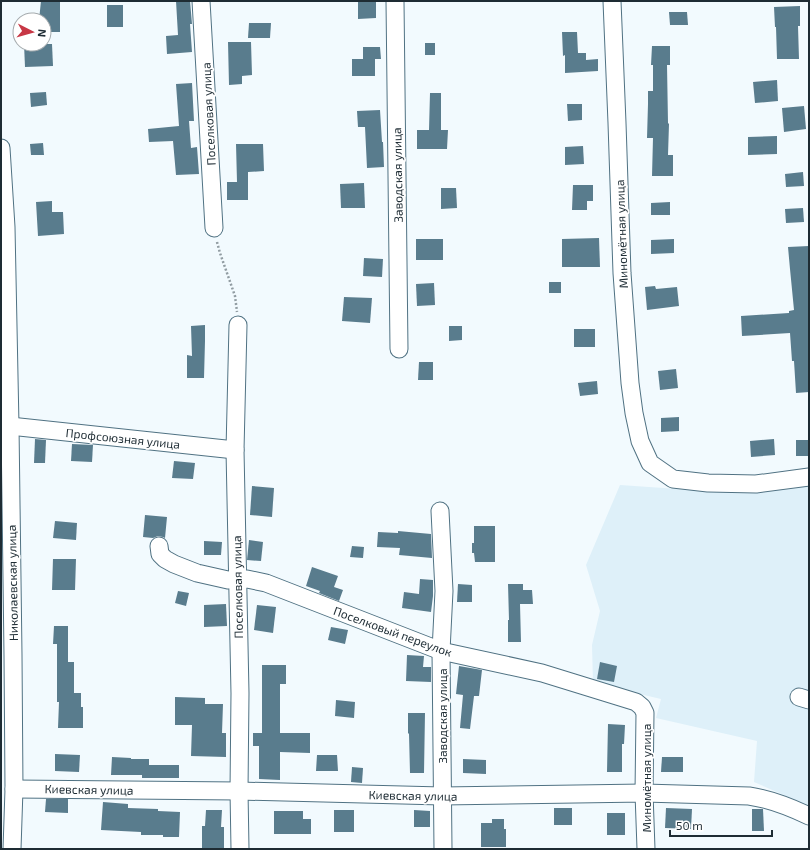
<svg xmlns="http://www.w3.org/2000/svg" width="810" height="850" font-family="'Exo 2',sans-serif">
  <rect width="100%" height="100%" fill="#f2fafe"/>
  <path fill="#def0f9" d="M 620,485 L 707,491 L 809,485 L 809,806 L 754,782 L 757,741 L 656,718 L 661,699 L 593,683 L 592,645 L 600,611 L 586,565 Z"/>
  <g fill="#597c8d">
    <path d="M 41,1 L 60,1 L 60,32 L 44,32 L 44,20 L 39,20 Z"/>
    <path d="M 176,1 L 190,1 L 192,24 L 190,24 L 192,52 L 167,54 L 166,36 L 178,35 Z"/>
    <path d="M 358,1 L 376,1 L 376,18 L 358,19 Z"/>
    <rect x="107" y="5" width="16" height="22"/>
    <path d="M 800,6 L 800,26 L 798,26 L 799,59 L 777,59 L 776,27 L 775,27 L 774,7 Z"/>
    <path d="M 669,12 L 687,12 L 688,25 L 670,25 Z"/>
    <path d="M 249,23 L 271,23 L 270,38 L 248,38 Z"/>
    <path d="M 562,32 L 577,32 L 578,53 L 586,53 L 586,60 L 598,59 L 598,71 L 565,73 L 565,55 L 563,56 Z"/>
    <path d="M 228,42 L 251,42 L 252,75 L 242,76 L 242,84 L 229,85 Z"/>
    <rect x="425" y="43" width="10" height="12"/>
    <path d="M 24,44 L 52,44 L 53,66 L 25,67 Z"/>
    <path d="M 652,46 L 670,46 L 670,65 L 667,65 L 668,123 L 669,124 L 668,155 L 673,155 L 673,176 L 652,176 L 653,138 L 647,138 L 648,104 L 648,91 L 653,91 L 653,65 L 651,65 Z"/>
    <path d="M 363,47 L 380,47 L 381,59 L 375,59 L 375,76 L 352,76 L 352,59 L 363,59 Z"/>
    <path d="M 777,80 L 778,101 L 755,103 L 753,82 Z"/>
    <path d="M 192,83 L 194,121 L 189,121 L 191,148 L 197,147 L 199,174 L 176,175 L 173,141 L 149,142 L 148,129 L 179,126 L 176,84 Z"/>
    <path d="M 46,92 L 47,105 L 31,107 L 30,93 Z"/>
    <path d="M 430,93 L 441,93 L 441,130 L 448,130 L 447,149 L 417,149 L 417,130 L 429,130 Z"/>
    <path d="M 567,104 L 582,104 L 582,120 L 568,121 Z"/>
    <path d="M 804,106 L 806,129 L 784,132 L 782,108 Z"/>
    <path d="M 380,110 L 382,142 L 383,142 L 384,167 L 367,168 L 365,127 L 358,127 L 357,111 Z"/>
    <path d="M 777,136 L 777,154 L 748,155 L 748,137 Z"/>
    <path d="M 43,143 L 44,155 L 31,155 L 30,144 Z"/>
    <path d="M 236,144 L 263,144 L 264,171 L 248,172 L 248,200 L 227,200 L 227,182 L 237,182 Z"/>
    <path d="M 583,146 L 584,164 L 565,165 L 565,147 Z"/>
    <path d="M 803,172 L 804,186 L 786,187 L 785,174 Z"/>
    <path d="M 364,183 L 365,208 L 341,208 L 340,184 Z"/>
    <path d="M 573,185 L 593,185 L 593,201 L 587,201 L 587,210 L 572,210 Z"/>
    <path d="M 441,188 L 456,188 L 457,208 L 441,209 Z"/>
    <path d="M 52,201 L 52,212 L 63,212 L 64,234 L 38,236 L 36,202 Z"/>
    <path d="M 670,202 L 670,215 L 651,215 L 651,203 Z"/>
    <path d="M 803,208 L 804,222 L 786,223 L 785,209 Z"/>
    <path d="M 599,238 L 600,267 L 562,267 L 562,239 Z"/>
    <rect x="416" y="239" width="27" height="21"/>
    <path d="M 674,239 L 674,253 L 651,254 L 651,240 Z"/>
    <path d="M 809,246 L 809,297 L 808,297 L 809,319 L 809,328 L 808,328 L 809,352 L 809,392 L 796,393 L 794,361 L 792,361 L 790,333 L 742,336 L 741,316 L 789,313 L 789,311 L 794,310 L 790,269 L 788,247 Z"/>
    <path d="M 364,258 L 383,259 L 382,277 L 363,276 Z"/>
    <rect x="549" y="282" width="12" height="11"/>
    <path d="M 434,283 L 435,305 L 417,306 L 416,284 Z"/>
    <path d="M 655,286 L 656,289 L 677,287 L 679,306 L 647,310 L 645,287 Z"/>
    <path d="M 344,297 L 372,298 L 370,323 L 342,321 Z"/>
    <path d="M 205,325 L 205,341 L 204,378 L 187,378 L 187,355 L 192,356 L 191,326 Z"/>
    <path d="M 449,326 L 462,326 L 462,340 L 449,341 Z"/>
    <rect x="574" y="329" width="21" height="18"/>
    <path d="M 419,362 L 433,362 L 433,380 L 418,380 Z"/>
    <path d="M 676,369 L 678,388 L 660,390 L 658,371 Z"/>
    <path d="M 597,381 L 598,394 L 580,396 L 578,383 Z"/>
    <path d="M 679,417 L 679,431 L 661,432 L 661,418 Z"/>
    <path d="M 35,439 L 46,440 L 45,463 L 34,463 Z"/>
    <path d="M 774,439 L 775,455 L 751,457 L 750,441 Z"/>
    <rect x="796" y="440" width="13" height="16"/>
    <path d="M 72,444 L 93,445 L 92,462 L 71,461 Z"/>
    <path d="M 174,461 L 195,463 L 193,479 L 172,478 Z"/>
    <path d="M 252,486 L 274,488 L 272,517 L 250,515 Z"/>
    <path d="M 145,515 L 167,517 L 165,538 L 163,537 L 158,536 L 153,538 L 143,537 Z"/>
    <path d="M 55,521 L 77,523 L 76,540 L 53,538 Z"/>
    <path d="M 474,526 L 495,526 L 495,562 L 475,562 L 474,553 L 472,553 L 472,543 L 474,543 Z"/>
    <path d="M 398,531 L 431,534 L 432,558 L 399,555 L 400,548 L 377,547 L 378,532 L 398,533 Z"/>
    <path d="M 249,540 L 263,542 L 261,561 L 247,560 Z"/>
    <path d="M 204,541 L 222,542 L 221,555 L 204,555 Z"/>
    <path d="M 352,546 L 364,547 L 363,558 L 350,557 Z"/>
    <path d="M 53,559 L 76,559 L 75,590 L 52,590 Z"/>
    <path d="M 312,567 L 338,576 L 334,587 L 343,590 L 339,601 L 319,593 L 320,591 L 306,586 Z"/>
    <path d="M 420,579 L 433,580 L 433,596 L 431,612 L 402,608 L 404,592 L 419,594 Z"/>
    <path d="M 458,584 L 472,585 L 472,602 L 457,602 Z"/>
    <path d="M 508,584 L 523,584 L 523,590 L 532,590 L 533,604 L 520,604 L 521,642 L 508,642 L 508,620 L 509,620 Z"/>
    <path d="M 178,591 L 189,593 L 186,606 L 175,603 Z"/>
    <path d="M 226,604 L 227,626 L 204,627 L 204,605 Z"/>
    <path d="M 257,605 L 276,607 L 273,633 L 254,630 Z"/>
    <path d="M 54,626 L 68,626 L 68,662 L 74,662 L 74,693 L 81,693 L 81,707 L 83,707 L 83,728 L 58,728 L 59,702 L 57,702 L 57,644 L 53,644 Z"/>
    <path d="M 331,627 L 348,630 L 345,644 L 328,640 Z"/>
    <path d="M 407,655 L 424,656 L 423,667 L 431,667 L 431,682 L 406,681 Z"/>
    <path d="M 600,662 L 617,666 L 614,682 L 597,679 Z"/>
    <path d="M 262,665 L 286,665 L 286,684 L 280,684 L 280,733 L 310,733 L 310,753 L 280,752 L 280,780 L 259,779 L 259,746 L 253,746 L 253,733 L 262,733 Z"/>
    <path d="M 459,666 L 482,670 L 479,696 L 474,696 L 470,729 L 460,728 L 463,695 L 456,694 Z"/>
    <path d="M 175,697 L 205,698 L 205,704 L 223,704 L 222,733 L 226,733 L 226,757 L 191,756 L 192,725 L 175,725 Z"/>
    <path d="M 336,700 L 355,702 L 354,718 L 335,716 Z"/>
    <path d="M 408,713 L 425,713 L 424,773 L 410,773 L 409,734 L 408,733 Z"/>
    <path d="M 608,724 L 625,725 L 624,744 L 622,744 L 622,772 L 607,772 Z"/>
    <path d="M 55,754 L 80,755 L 79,772 L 55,771 Z"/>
    <path d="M 317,755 L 337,755 L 338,771 L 316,771 Z"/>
    <path d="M 112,757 L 131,758 L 131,759 L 149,759 L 149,765 L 179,765 L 179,778 L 142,778 L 142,775 L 111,775 Z"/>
    <path d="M 662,757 L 683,757 L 683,772 L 661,772 Z"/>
    <path d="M 463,759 L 486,760 L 486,774 L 463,773 Z"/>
    <path d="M 352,767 L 363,768 L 362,783 L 351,782 Z"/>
    <path d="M 46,799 L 68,799 L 68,813 L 45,812 Z"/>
    <path d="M 103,802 L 128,804 L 128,808 L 158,809 L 158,811 L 180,812 L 179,837 L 163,837 L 163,835 L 141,835 L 141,832 L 101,830 Z"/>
    <rect x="554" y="808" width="18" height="17"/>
    <path d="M 666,808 L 692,809 L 691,829 L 665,828 Z"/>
    <path d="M 752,809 L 763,809 L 764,831 L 752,831 Z"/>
    <path d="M 206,810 L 222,810 L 221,827 L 224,827 L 224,849 L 202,849 L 202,826 L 205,826 Z"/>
    <rect x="334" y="810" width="20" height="22"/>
    <path d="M 414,810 L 430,811 L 430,827 L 414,827 Z"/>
    <path d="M 274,811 L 303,811 L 303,819 L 311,819 L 311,834 L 274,834 Z"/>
    <rect x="607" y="813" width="18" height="22"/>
    <path d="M 492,819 L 504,819 L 504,829 L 506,829 L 506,847 L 481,847 L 481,823 L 492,823 Z"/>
  </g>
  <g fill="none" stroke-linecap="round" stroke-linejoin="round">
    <g stroke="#507283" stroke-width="19">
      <g id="minor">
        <path d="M 201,1 L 214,228"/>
        <path d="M 395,1 L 399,349"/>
        <path d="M 612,1 L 617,123 L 622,273 L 630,383 L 634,413 L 640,441 L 650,463 L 673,479 L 708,483 L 756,484 L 809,477"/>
        <path d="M 1,148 L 6,227 L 10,426 L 13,655 L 14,789 L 12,849"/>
        <path d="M 238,325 L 235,450 L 240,693 L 239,791 L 240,849"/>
        <path d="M 10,426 L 235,450"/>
        <path d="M 440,511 L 444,591 L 441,651 L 443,849"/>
        <path d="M 159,546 L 160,554 L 165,559 L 174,564 L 197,573 L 228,580 L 247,579 L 266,583 L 441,651 L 542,673 L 636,702 L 642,707 L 645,713 L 644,793 L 646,849"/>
        <path d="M 799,697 L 809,700"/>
        <path d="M 14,789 L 239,791 L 442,796 L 644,793 L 749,796 C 770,799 790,807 809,816"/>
      </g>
    </g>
    <path stroke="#919ca2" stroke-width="2.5" stroke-dasharray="2 2" stroke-linecap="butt" d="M 217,242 L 220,253 L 235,296 L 237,312"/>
    <use href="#minor" stroke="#fff" stroke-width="17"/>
  </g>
  <g text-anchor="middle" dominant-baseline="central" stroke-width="3.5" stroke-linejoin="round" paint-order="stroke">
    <g font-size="12" fill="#1e2c34" stroke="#fff">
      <text transform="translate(208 114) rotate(-93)">Поселковая улица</text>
      <text transform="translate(397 175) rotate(-91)">Заводская улица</text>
      <text transform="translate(621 234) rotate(-92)">Миномётная улица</text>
      <text transform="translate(123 438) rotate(6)">Профсоюзная улица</text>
      <text transform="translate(12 583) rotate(-91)">Николаевская улица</text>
      <text transform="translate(237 587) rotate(-91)">Поселковая улица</text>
      <text transform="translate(393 631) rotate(20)">Поселковый переулок</text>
      <text transform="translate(442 716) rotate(-90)">Заводская улица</text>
      <text transform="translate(646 778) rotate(-90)">Миномётная улица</text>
      <text transform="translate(89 789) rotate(1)">Киевская улица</text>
      <text transform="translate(413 795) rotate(1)">Киевская улица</text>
    </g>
  </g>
  <rect width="810" height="850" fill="none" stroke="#1e2c34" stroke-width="4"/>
  <g transform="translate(32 32) rotate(96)"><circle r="19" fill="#ffffff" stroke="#a5abae"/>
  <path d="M0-3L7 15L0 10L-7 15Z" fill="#c73745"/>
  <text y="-6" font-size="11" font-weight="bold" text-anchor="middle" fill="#1e2c34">N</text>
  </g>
  <path d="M670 830v6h102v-6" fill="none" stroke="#1e2c34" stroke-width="2"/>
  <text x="676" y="830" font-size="12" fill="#1e2c34" stroke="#ffffff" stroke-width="3" paint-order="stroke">50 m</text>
</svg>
